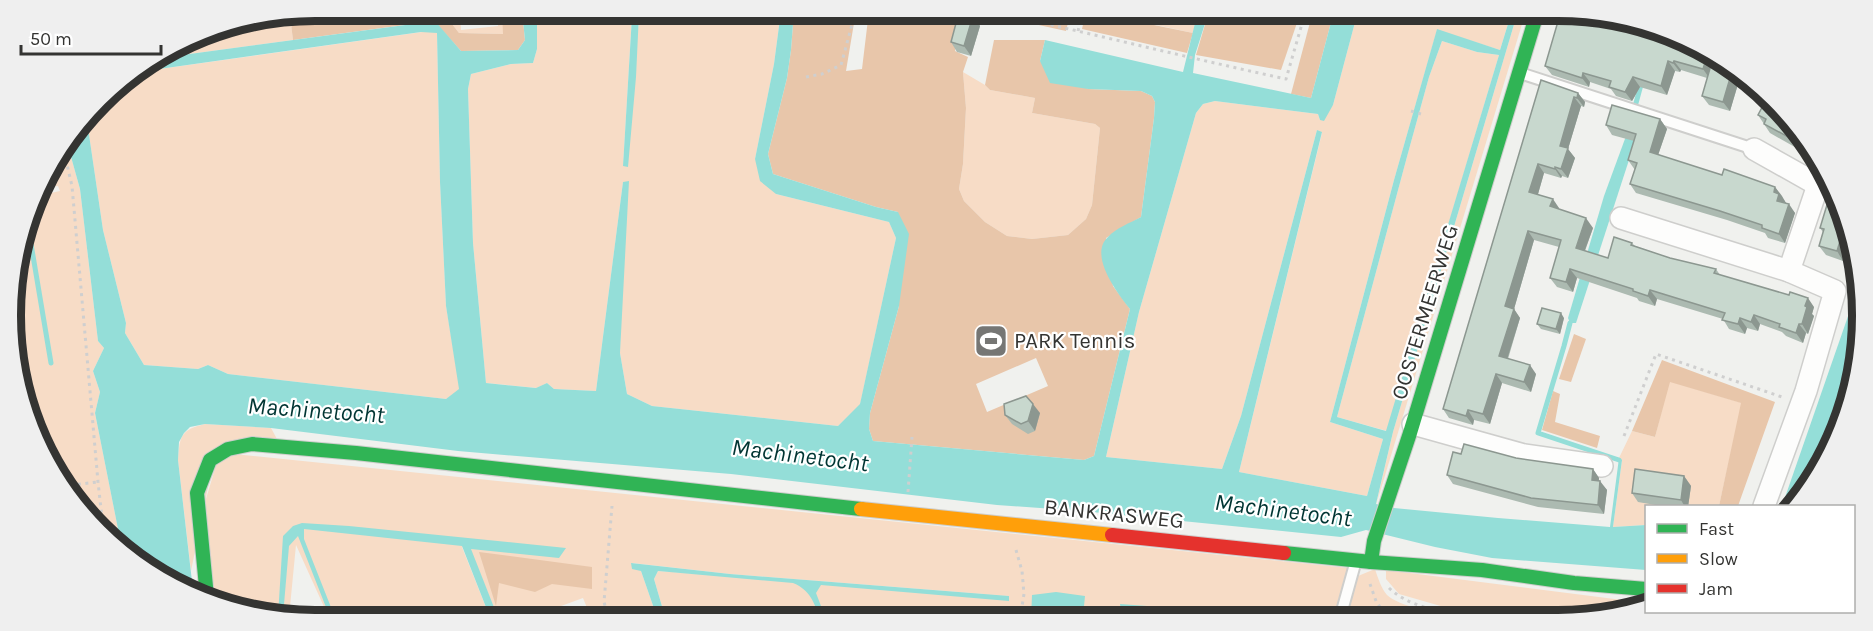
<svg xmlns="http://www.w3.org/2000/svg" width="1873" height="631" font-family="Karla,sans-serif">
  <rect width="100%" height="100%" fill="#f0f1ee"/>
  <g fill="#f7dcc6">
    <path d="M 1087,10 L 1198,11 L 1193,33 Z"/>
    <path d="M 442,11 L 452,11 L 460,17 L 461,30 L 498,26 L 498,11 L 502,11 L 504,34 L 459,33 Z"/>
    <path d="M 537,11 L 624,11 L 632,16 L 623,166 L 640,11 L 781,11 L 774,64 L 755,159 L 776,194 L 889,222 L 896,238 L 860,405 L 838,426 L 652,406 L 627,394 L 620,353 L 623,182 L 596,391 L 554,389 L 547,383 L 537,388 L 486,383 L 473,243 L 468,89 L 471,74 L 511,64 L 533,63 L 537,49 Z"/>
    <path d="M 1358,11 L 1512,11 L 1500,50 L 1437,30 L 1394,180 L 1330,422 L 1383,439 L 1367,496 L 1239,472 L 1322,133 L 1317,130 L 1241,416 L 1222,469 L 1106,457 L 1139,312 L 1196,113 L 1203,104 L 1215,101 L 1318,114 L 1320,120 L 1333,105 Z"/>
    <path d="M 1518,11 L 1526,11 L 1376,505 L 1393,432 Z"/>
    <path d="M 290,16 L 293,40 L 160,58 L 199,34 Z"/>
    <path d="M 422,32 L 437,32 L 440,182 L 446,306 L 460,390 L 446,399 L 228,374 L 208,365 L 198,369 L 144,365 L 125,333 L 126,323 L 103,230 L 87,121 L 114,86 L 138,72 Z"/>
    <path d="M 1442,41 L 1477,52 L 1499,55 L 1387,431 L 1337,417 L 1408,153 L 1429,77 Z"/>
    <path d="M 963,72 L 985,85 L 990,90 L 1035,98 L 1032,113 L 1095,124 L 1100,128 L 1092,205 L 1086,219 L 1068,235 L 1032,239 L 1007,236 L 985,222 L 964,201 L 959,189 L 963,164 L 966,108 Z"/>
    <path d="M 68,146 L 80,189 L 98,341 L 104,348 L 93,371 L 100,392 L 95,413 L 121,544 L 62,485 L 21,394 L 13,276 L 37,196 L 60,191 L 58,186 L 40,188 L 42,180 Z"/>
    <path d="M 1855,343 L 1852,394 L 1821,468 L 1808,485 Z"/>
    <path d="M 1669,381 L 1742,403 L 1719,506 L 1646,506 L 1646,525 L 1613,527 L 1622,460 L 1619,458 L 1632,431 L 1655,437 Z"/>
    <path d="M 205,424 L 271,428 L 277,439 L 216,448 L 191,571 L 178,460 C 180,436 180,430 205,424 Z"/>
    <path d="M 234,454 L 1349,568 L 1336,618 L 1263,619 L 1153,606 L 1128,609 L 1142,609 L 1143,619 L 1039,619 L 1041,608 L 1032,619 L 666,620 L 654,579 L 658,571 L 1009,596 L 730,574 L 632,563 L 641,571 L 658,620 L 592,620 L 583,598 L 531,617 L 531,620 L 499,620 L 470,549 L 462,547 L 491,620 L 330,620 L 296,545 L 289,617 L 237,610 L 214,600 L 205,502 L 217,462 Z"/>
    <path d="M 1375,569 C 1378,578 1381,588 1387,595 C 1398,606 1439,614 1455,618 L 1344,618 L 1358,576 Z"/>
    <path d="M 1386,570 L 1646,603 L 1598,618 L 1474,618 L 1451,609 L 1399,594 L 1386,579 Z"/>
  </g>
  <g fill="#e8c6aa" fill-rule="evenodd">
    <path d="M 940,10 L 962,16 L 955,51 L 968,57 L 963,72 L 966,108 L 963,164 L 959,189 L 964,201 L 985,222 L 1007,236 L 1032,239 L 1068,235 L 1086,219 L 1092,205 L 1100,128 L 1095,124 L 1032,113 L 1035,98 L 990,90 L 985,85 L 994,40 L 1045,40 L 1040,61 L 1088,89 L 1141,91 L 1152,96 L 1155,102 L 1154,118 L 1141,217 L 1106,238 L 1113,286 L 1130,309 L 1094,456 L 1084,460 L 873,441 L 869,429 L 870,413 L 899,306 L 898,212 L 876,207 L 773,174 L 768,154 L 787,78 L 791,50 L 794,11 L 856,11 L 846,71 L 862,69 L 869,11 ZM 1036,358 L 1048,386 L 987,412 L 976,384 Z"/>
    <path d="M 401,11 L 442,11 L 459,33 L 503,34 L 502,11 L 522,11 L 525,40 L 518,50 L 461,51 L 434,21 L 293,40 L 290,16 L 309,12 L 310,18 Z"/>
    <path d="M 989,11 L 1069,10 L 1071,11 L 1066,31 L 989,14 Z"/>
    <path d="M 1086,11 L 1193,33 L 1187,53 L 1082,29 Z"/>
    <path d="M 1209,11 L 1301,11 L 1281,70 L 1196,55 Z"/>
    <path d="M 1313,11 L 1334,11 L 1311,98 L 1291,94 Z"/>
    <path d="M 1574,334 L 1586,339 L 1571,382 L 1559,379 Z"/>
    <path d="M 1662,360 L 1775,402 L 1738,506 L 1719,506 L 1741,403 L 1670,382 L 1655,437 L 1632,431 Z"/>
    <path d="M 1553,391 L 1560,394 L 1555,422 L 1600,436 L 1597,448 L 1542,430 Z"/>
    <path d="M 479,552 L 592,567 L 592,589 L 552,584 L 535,592 L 499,583 L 496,606 Z"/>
  </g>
  <g fill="#94ded8" fill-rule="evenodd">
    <path d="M 522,11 L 537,11 L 537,49 L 533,63 L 511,64 L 471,74 L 468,89 L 473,243 L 486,383 L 536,388 L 547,383 L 554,389 L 596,391 L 623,182 L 629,181 L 620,353 L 627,394 L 652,406 L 838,426 L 860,404 L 896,238 L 889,222 L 776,194 L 760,181 L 755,159 L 774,64 L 781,11 L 794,11 L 791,50 L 787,78 L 768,154 L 773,174 L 876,207 L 898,212 L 909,234 L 899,306 L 870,413 L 869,429 L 873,441 L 1084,460 L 1094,456 L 1130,309 C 1118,294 1088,255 1108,237 C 1116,228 1130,223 1141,217 L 1154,118 L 1155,102 L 1152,96 L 1141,91 L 1088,89 L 1050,83 L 1040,61 L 1045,40 L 1183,72 L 1198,11 L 1209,11 L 1195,55 L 1193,73 L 1311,98 L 1334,11 L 1358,11 L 1333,105 L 1324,121 L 1320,120 L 1318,114 L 1215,101 L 1203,104 L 1196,113 L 1139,312 L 1106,457 L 1222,469 L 1241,416 L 1317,130 L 1322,132 L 1239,472 L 1367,496 L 1383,439 L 1330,422 L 1394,180 L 1437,29 L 1500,50 L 1512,11 L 1518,11 L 1393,432 L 1376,504 L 1394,508 L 1498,518 L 1610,527 L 1619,458 L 1622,460 L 1613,527 L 1646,525 L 1646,570 L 1492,558 L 1435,547 L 1366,530 L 1341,537 L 1082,511 L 997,505 L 731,474 L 458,451 L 271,428 L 205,424 L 190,427 L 184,433 L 179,442 L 178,460 L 193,590 L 146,569 L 121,544 L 95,413 L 100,392 L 93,371 L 104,348 L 98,341 L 80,189 L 68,146 L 87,121 L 103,230 L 126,323 L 125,333 L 144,365 L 198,369 L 208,365 L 228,374 L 446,399 L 459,389 L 446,306 L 440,182 L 437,33 L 421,32 L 138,72 L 160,58 L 435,21 L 461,51 L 518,50 L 525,40 ZM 1442,41 L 1477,52 L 1499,55 L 1386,431 L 1337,417 L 1408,153 L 1429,77 Z"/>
    <path d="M 624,11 L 640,11 L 639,13 L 636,77 L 628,167 L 623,166 L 632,16 Z"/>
    <path d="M 1633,117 L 1642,120 L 1576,323 L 1570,323 L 1568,318 L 1604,196 Z"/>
    <path d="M 1854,299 L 1858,300 L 1855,343 L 1808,485 L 1790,506 L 1782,506 Z"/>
    <path d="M 302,523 L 349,526 L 566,548 L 559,558 L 471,549 L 499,620 L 491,620 L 462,546 L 304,529 L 304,539 L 336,620 L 331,620 L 298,536 L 289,546 L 283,616 L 278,616 L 283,536 L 293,526 Z"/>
    <path d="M 631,563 L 730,574 L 1009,596 L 1009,601 L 821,585 L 816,593 L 826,619 L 820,619 C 814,602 810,590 793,583 L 658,571 L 654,579 L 666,620 L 658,620 L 641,571 L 632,569 Z"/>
    <path d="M 1056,592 L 1085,596 L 1084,606 L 1066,609 L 1041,608 L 1039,619 L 1031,619 L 1032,595 Z"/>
    <path d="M 1120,604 L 1309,618 L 1262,619 L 1121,609 Z"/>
  </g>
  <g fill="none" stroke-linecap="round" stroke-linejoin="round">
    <g stroke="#94ded8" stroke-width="5">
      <path d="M 1636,103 L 1642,81"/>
      <path d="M 28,226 L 51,363"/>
      <path d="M 1570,323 L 1564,346 L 1538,433 L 1619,460"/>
    </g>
    <g stroke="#cececc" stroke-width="14">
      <g id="lane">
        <path d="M 1520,73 L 1754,149"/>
        <path d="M 1340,618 L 1355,564"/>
      </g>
    </g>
    <g stroke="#cececc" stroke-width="24">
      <g id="street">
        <path d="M 1754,149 L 1818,185 L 1789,271"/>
        <path d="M 1621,218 L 1789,271 L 1835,291 L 1806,391 L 1764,506"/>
        <path d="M 1413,424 L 1524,455 L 1602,466"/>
      </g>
    </g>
    <g stroke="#cececc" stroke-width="16">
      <g id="fast">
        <path d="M 1284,553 L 1371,562 L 1482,570 L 1574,583 L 1646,589"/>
        <path d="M 1371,562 L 1374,541 L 1410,433 L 1538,10"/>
        <path d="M 207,597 L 197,493 L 210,460 L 228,449 L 252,444 L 356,453 L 861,509"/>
      </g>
    </g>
    <g stroke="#cececc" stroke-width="16">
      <path id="slow" d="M 861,509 L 1112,535"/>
    </g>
    <g stroke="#cececc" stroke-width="16">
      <path id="jam" d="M 1112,535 L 1284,553"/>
    </g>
    <g stroke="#cfcfcf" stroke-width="3" stroke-dasharray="3 4.5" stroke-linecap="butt">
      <path d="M 985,10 C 1085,32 1185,57 1286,79 L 1306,10"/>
      <path d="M 1078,31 L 1083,10"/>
      <path d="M 806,77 L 822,74 L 841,65 L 856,10"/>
      <path d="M 1411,111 L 1421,114"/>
      <path d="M 64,152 L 72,186 L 98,482 L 103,527"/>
      <path d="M 1839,427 L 1853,385"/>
      <path d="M 1624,436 L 1656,354 L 1785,398"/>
      <path d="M 63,486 L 98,482"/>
      <path d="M 908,492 L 912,437"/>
      <path d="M 1016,550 L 1022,571 L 1024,594 L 1020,619"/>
      <path d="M 171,580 L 181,579"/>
      <path d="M 1370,584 L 1376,601 L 1384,613 L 1408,618"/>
      <path d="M 1389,588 C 1409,607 1440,611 1466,618"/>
      <path d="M 609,620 L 604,602 L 612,506"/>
    </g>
    <use href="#lane" stroke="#fdfdfc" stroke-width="10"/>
    <use href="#street" stroke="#fdfdfc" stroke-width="21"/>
    <use href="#fast" stroke="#30b455" stroke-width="14"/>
    <use href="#slow" stroke="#ff9f0a" stroke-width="14"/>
    <use href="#jam" stroke="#e5322d" stroke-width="14"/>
  </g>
  <g fill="#acbab1">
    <path d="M 973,16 L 980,26 L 971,56 L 957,52 L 951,42 Z"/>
    <path d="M 1667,39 L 1741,74 L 1730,111 L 1709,105 L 1702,96 L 1707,78 L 1681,70 L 1680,72 L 1675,71 L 1667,95 L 1640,87 L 1632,101 L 1616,96 L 1611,89 L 1590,82 L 1589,87 L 1552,75 L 1545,66 Z"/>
    <path d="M 1541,80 L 1578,93 L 1585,102 L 1584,107 L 1581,106 L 1568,149 L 1575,158 L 1568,178 L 1562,176 L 1561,178 L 1544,173 L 1538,194 L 1559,208 L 1559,209 L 1593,228 L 1585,251 L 1608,258 L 1632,243 L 1635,246 L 1670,258 L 1716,269 L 1720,275 L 1814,307 L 1812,314 L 1814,316 L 1808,334 L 1806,333 L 1803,343 L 1786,336 L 1782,332 L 1760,324 L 1758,331 L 1747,328 L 1745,334 L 1729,329 L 1723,319 L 1657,299 L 1655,306 L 1639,301 L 1637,298 L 1577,278 L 1573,292 L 1557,287 L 1550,278 L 1559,247 L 1534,240 L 1514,309 L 1520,318 L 1508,359 L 1536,374 L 1531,392 L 1502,383 L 1490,424 L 1474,420 L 1473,425 L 1449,418 L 1443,409 Z"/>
    <path d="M 1766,100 L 1810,150 L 1802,146 L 1800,150 L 1770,133 L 1758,115 Z"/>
    <path d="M 1660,119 L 1667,129 L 1658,155 L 1722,175 L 1775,187 L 1786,203 L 1795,213 L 1785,243 L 1768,238 L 1765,233 L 1727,220 L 1636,193 L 1630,184 L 1635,170 L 1628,160 L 1634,141 L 1612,135 L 1606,125 Z"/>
    <path d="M 1834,199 L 1849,243 L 1843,261 L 1826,255 L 1819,246 L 1823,232 L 1820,228 Z"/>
    <path d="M 1564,318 L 1560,334 L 1541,329 L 1537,324 Z"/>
    <path d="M 1040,413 L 1035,431 L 1028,434 L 1012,424 L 1005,415 Z"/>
    <path d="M 1461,454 L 1593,469 L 1599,478 L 1599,481 L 1607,490 L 1604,514 L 1538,507 L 1453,484 L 1447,475 Z"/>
    <path d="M 1684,476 L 1691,486 L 1688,507 L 1667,507 L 1638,502 L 1632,493 Z"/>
  </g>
  <g fill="#8c9790">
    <path d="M 973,16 L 980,26 L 971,56 L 964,46 Z"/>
    <path d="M 1660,32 L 1668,37 L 1665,47 L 1658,37 Z"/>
    <path d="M 1707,56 L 1713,59 L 1710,79 L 1703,69 Z"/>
    <path d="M 1668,61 L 1675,71 L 1667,95 L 1661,86 Z"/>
    <path d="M 1674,61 L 1681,70 L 1680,72 L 1673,63 Z"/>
    <path d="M 1733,68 L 1738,71 L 1741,74 L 1730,111 L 1723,102 Z"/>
    <path d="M 1583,73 L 1590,82 L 1589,87 L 1582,78 Z"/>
    <path d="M 1633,77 L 1640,87 L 1632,101 L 1625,92 Z"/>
    <path d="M 1578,93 L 1585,102 L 1584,107 L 1577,98 Z"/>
    <path d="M 1574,97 L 1581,106 L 1568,149 L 1575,158 L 1568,178 L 1561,169 L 1560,146 Z"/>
    <path d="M 1660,119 L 1667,129 L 1656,161 L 1650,152 Z"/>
    <path d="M 1796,136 L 1802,146 L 1800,150 L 1794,140 Z"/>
    <path d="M 1538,164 L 1544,173 L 1536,201 L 1529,192 Z"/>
    <path d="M 1555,167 L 1562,176 L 1561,178 L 1555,169 Z"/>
    <path d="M 1775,187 L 1782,196 L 1786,203 L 1777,201 L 1774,192 Z"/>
    <path d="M 1553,199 L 1559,208 L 1557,216 L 1550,206 Z"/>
    <path d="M 1789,204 L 1795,213 L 1785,243 L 1779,234 Z"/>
    <path d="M 1586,218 L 1593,228 L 1582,258 L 1576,248 Z"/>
    <path d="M 1844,228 L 1849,243 L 1843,261 L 1837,251 Z"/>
    <path d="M 1528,231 L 1534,240 L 1514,309 L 1520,318 L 1505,366 L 1499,356 L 1505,306 Z"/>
    <path d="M 1570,269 L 1577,278 L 1573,292 L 1566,282 Z"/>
    <path d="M 1650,290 L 1657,299 L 1655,306 L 1648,296 Z"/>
    <path d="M 1808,298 L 1814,307 L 1812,314 L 1814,316 L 1808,334 L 1802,324 L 1805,306 Z"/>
    <path d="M 1561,313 L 1564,318 L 1560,334 L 1556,329 Z"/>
    <path d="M 1754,315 L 1760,324 L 1758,331 L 1751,322 Z"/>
    <path d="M 1740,318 L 1747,328 L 1745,334 L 1738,324 Z"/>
    <path d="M 1799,324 L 1806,333 L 1803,343 L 1796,333 Z"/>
    <path d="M 1530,365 L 1536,374 L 1531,392 L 1524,382 Z"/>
    <path d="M 1496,374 L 1502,383 L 1490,424 L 1483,414 Z"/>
    <path d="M 1033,404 L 1040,413 L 1035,431 L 1028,421 Z"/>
    <path d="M 1468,410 L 1474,420 L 1473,425 L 1466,416 Z"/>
    <path d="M 1593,469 L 1599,478 L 1598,489 L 1592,480 Z"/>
    <path d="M 1684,476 L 1691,486 L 1688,507 L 1685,507 L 1681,500 Z"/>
    <path d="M 1600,481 L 1607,490 L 1604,514 L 1598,505 Z"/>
  </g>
  <g fill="#c8d8ce" stroke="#8c9790" stroke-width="1.5">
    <path d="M 1561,11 L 1636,21 L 1660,32 L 1658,37 L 1684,44 L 1707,56 L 1703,69 L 1674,61 L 1673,63 L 1668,61 L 1661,86 L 1633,77 L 1625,92 L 1609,87 L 1611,81 L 1583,73 L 1582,78 L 1545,66 Z"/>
    <path d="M 959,12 L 973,16 L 964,46 L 951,42 Z"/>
    <path d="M 1713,58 L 1733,68 L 1723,102 L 1702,96 Z"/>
    <path d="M 1541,80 L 1578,93 L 1577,98 L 1574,97 L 1560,146 L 1568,148 L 1561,169 L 1555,167 L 1555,169 L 1538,164 L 1529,192 L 1553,199 L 1550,206 L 1586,218 L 1576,248 L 1608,258 L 1614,237 L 1632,243 L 1631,245 L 1670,258 L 1716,269 L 1714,273 L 1789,295 L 1790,292 L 1808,298 L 1805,306 L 1807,307 L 1802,324 L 1799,324 L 1796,333 L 1779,327 L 1780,324 L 1754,315 L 1751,322 L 1740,318 L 1738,324 L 1722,320 L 1725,313 L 1650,290 L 1648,296 L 1633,291 L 1633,289 L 1570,269 L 1566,282 L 1550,278 L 1561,240 L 1528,231 L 1505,306 L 1514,309 L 1499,356 L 1530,365 L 1524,382 L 1496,374 L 1483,414 L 1468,410 L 1466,416 L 1443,409 Z"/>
    <path d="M 1766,100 L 1801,139 L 1796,136 L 1794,140 L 1764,124 L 1766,119 L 1758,115 Z"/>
    <path d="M 1612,105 L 1660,119 L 1650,152 L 1722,175 L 1724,169 L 1775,187 L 1774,192 L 1779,194 L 1777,201 L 1789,204 L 1779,234 L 1762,228 L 1762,225 L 1720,211 L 1630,184 L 1637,163 L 1628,160 L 1636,134 L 1606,125 Z"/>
    <path d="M 1829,198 L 1834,199 L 1844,228 L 1837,251 L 1819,246 L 1824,229 L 1820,228 Z"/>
    <path d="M 1542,308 L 1561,313 L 1556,329 L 1537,324 Z"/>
    <path d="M 1026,396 L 1033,404 L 1028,421 L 1021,424 L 1005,415 L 1004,404 Z"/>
    <path d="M 1464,444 L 1516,458 L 1593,469 L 1592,480 L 1600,481 L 1598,505 L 1531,498 L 1447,475 L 1453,452 L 1461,454 Z"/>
    <path d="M 1635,469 L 1684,476 L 1681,500 L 1632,493 Z"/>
  </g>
  <defs>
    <g id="stadium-square" transform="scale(1.725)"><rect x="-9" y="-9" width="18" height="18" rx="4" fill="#767674" stroke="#fff"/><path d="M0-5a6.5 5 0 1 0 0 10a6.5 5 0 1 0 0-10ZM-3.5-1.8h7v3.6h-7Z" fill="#fff"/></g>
  </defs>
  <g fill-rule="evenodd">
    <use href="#stadium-square" x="991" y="341"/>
  </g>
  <g text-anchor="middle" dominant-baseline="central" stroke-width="4.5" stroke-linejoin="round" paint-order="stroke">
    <g font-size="22" fill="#343432" stroke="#fff">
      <text transform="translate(1425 312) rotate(-73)">OOSTERMEERWEG</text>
      <text transform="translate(1114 514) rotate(6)">BANKRASWEG</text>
    </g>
    <g font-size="22" fill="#343432" stroke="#fff" text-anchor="start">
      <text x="1014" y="341">PARK Tennis</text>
    </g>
    <g font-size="24" font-style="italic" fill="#003533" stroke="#fff">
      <text transform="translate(316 410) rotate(4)">Machinetocht</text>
      <text transform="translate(800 455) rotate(7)">Machinetocht</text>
      <text transform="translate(1283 510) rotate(7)">Machinetocht</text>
    </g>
  </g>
  <path d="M0 0H1873V631H0ZM315 21H1558A294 294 0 0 1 1852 315V316A294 294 0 0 1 1558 610H315A294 294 0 0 1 21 316V315A294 294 0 0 1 315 21Z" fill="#efefef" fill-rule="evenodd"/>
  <path fill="none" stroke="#343432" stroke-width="8" d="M315 21H1558A294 294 0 0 1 1852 315V316A294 294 0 0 1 1558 610H315A294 294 0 0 1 21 316V315A294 294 0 0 1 315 21Z"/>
  <rect x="1645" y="505" width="210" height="108" fill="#ffffff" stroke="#aeaead" stroke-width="1.5"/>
  <rect x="1657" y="524" width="30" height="9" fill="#30b455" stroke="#aeaead" stroke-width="1.5"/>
  <text x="1699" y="535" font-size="18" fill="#343432">Fast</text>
  <rect x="1657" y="554" width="30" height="9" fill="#ff9f0a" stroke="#aeaead" stroke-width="1.5"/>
  <text x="1699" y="565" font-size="18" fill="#343432">Slow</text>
  <rect x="1657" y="584" width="30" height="9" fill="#e5322d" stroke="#aeaead" stroke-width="1.5"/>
  <text x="1699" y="595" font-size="18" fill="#343432">Jam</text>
  <path d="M21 45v9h140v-9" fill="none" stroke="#343432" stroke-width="3"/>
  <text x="30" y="45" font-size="18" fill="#343432" stroke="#ffffff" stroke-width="4.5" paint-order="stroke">50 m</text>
</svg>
